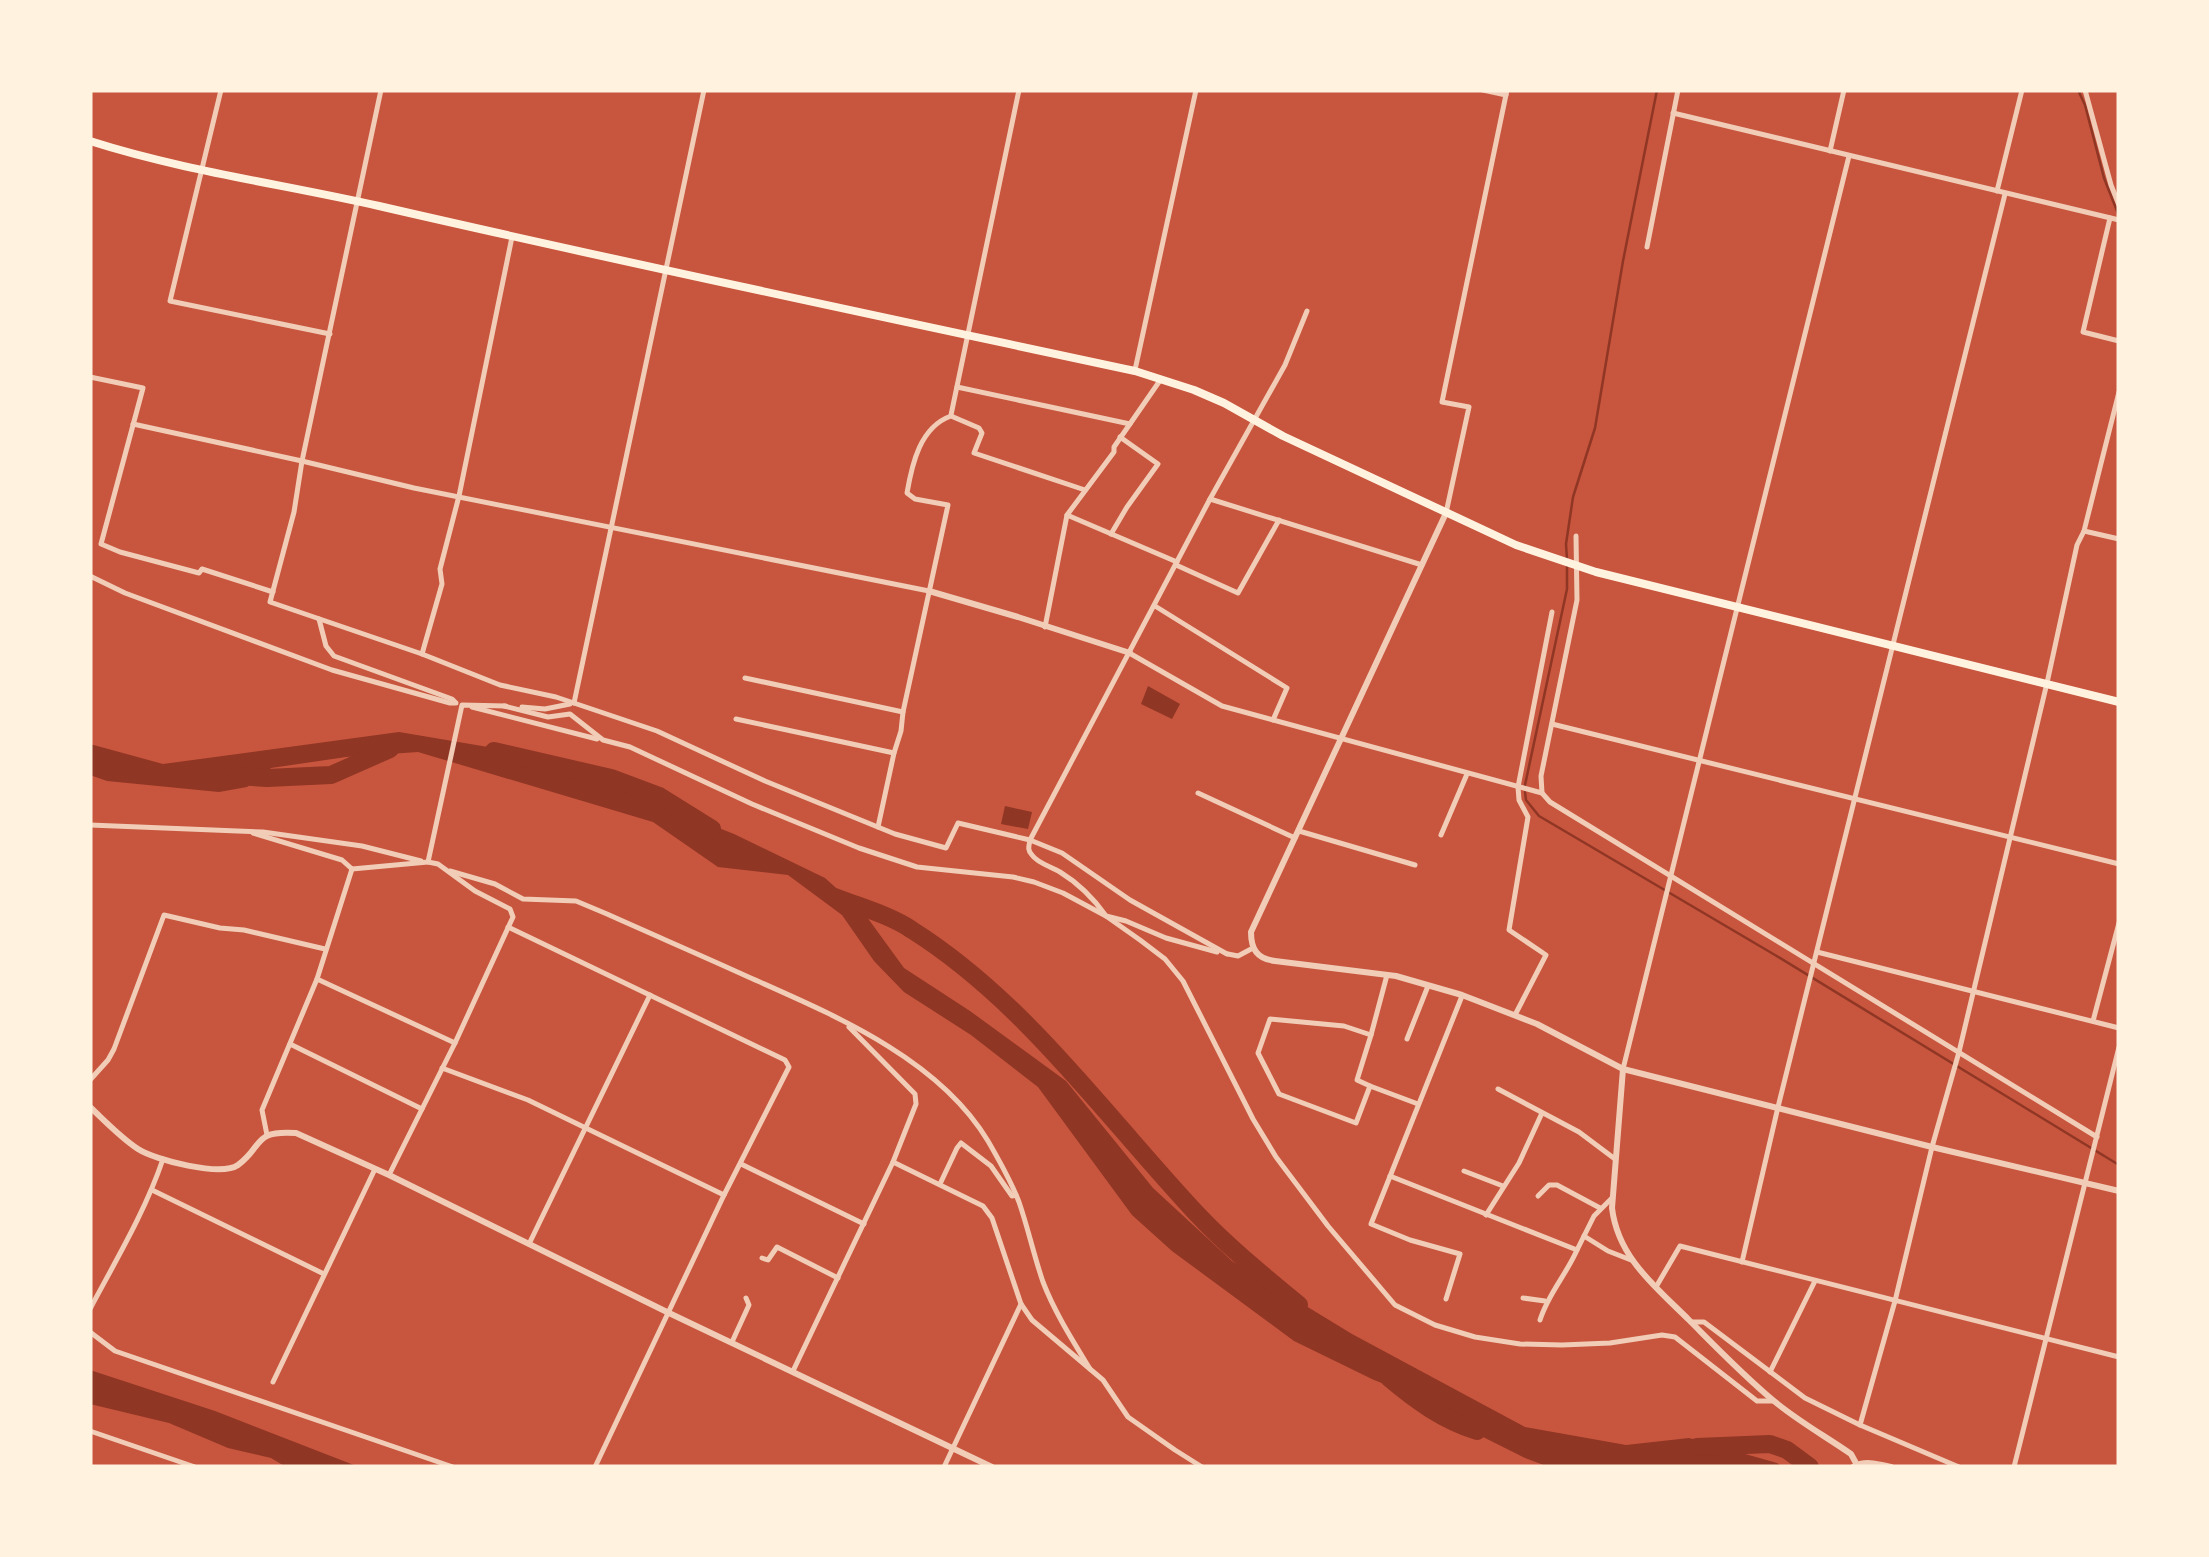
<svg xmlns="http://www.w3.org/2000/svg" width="2209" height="1557" font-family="'Varela Round',sans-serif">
  <rect width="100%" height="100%" fill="#c8553d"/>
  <g fill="#8f3625">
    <path d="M 1148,686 L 1180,704 L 1172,719 L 1141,704 Z"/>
    <path d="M 399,732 L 488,747 L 614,786 L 734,834 L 825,878 L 864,913 L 904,968 L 970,1011 L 1066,1081 L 1153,1188 L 1232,1261 L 1352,1334 L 1525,1427 L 1626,1445 L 1689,1438 L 1777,1463 L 1783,1467 L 1549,1467 L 1525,1458 L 1457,1424 L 1405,1392 L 1374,1380 L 1294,1341 L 1172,1251 L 1132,1215 L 1038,1087 L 971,1035 L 904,992 L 874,961 L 842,915 L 788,875 L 718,867 L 653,822 L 418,752 L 346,757 L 271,768 L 247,787 L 219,792 L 107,781 L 90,775 L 90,744 L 163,764 Z"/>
    <path d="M 1005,806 L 1032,812 L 1028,829 L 1001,824 Z"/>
    <path d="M 90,1370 L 215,1411 L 359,1467 L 286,1467 L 271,1458 L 228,1448 L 169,1423 L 90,1404 Z"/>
  </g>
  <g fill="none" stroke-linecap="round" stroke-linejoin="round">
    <g stroke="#8f3625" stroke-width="2.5">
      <path d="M 2078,90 L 2085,105 L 2104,178 L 2119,216"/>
      <path d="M 1567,559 L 1566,544 L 1573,497 L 1595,428 L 1623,261 L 1657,90"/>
      <path d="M 1525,785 L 1567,589 L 1567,567"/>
      <path d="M 1525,792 L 1526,800 L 1539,816 L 1775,955 L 2119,1165"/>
    </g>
    <g stroke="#8f3625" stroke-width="18">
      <path d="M 494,751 L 611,778 L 659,796 L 712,829"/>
      <path d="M 237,776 L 267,778 L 331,775 L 390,749"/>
      <path d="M 835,897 C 860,907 890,915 912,930 C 1026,1002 1106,1117 1197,1214 C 1228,1247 1264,1276 1299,1305"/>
      <path d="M 1389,1378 C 1416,1401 1443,1420 1477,1431"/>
      <path d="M 1697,1447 L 1770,1444 L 1787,1450 L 1810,1467"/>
    </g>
    <g stroke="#f1ccb7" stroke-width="5">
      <path d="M 221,90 L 170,301 L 330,334"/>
      <path d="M 381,90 L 302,461 L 294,512 L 270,602 L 422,654 L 500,685 L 556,697 L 657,731 L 765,781 L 895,834 L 946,848 L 958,823 L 1030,840 L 1062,853 L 1130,900 L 1227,954"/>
      <path d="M 1483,90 L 1506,95"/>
      <path d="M 2085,90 L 2111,185 L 2119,205"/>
      <path d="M 1673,113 L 2119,220"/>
      <path d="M 1830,151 L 1844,90"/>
      <path d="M 1997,191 L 2022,90"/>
      <path d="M 2110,218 L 2083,332 L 2119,341"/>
      <path d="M 1647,247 L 1678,90"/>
      <path d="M 1135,370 L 1196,90"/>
      <path d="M 90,377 L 143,388 L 101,544 L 120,552 L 199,573 L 202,569 L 273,592"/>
      <path d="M 957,387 L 1130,424"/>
      <path d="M 951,415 L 1019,90"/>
      <path d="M 133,424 L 302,461 L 414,488 L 929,591"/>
      <path d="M 1210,499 L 1422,565"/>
      <path d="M 1446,513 L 1469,407 L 1442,402 L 1507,90"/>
      <path d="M 1067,515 L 1177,562"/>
      <path d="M 2084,531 L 2119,539"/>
      <path d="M 1111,534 L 1127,507 L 1158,464 L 1120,437"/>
      <path d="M 1576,536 L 1577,600 L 1541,776 L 1542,793 L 1550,802 L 2097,1137"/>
      <path d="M 1176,565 L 1238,593 L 1279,520"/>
      <path d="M 90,576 L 125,593 L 332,670 L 450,703 L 456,703"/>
      <path d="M 1155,606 L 1287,688 L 1273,720"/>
      <path d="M 319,619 L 326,646 L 334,656 L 452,699 L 455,702"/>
      <path d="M 1045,627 L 1067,515 L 1114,452 L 1114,447 L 1161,379"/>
      <path d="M 422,654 L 442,584 L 440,569 L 459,496 L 512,237"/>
      <path d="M 1131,654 L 1222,706 L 1542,793"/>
      <path d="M 745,678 L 903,712"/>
      <path d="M 574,703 L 704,90"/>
      <path d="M 504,706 L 548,717 L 570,714 L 603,740 L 630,747 L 752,804 L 859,848 L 917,867 L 1013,877 L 1034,882 L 1063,893 L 1106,916 L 1140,940 L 1165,959 L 1183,981 L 1253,1119 L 1276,1157 L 1328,1226 L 1395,1305 L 1435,1325 L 1475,1337 L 1520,1344 L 1562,1345 L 1610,1343 L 1662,1335 L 1675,1337 L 1757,1401 L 1774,1401"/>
      <path d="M 472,707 L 597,739"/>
      <path d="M 522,707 L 545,709 L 570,704"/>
      <path d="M 736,719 L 894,753"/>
      <path d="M 1552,724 L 2119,864"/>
      <path d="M 1198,793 L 1295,838"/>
      <path d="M 90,825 L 263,832 L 362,846 L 421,861"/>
      <path d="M 878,827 L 894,753 L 901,731 L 903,712 L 948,505 L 915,499 L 907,493 C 912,464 920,427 951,416 L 979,428 L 982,433 L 974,453 L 1085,490"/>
      <path d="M 1299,831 L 1415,865"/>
      <path d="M 253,833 L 342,860 L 352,869"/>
      <path d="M 1441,835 L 1467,774"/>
      <path d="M 352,869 L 428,862 L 462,705 L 506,706"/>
      <path d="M 450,871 L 495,884 L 523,899 L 576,901 L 607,914 C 656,936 705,957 753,979 C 836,1016 939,1059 988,1141 C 999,1160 1011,1181 1019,1202 C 1028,1228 1034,1256 1043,1282 C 1055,1313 1073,1341 1090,1369"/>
      <path d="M 508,927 L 785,1060 L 789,1067 L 724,1195 L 595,1467"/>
      <path d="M 1217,952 L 1166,938 L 1126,921 L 1106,916 C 1094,899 1078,883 1060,872 C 1052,867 1037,863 1032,855 C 1027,850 1029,846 1030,840 L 1210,499 L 1285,365 L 1307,311"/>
      <path d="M 1817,952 L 2119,1028"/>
      <path d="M 1228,954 L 1238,956 L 1253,948"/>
      <path d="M 1387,975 L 1371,1035 L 1344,1026 L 1270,1019 L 1258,1053 L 1279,1094 L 1356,1123 L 1370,1086 L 1418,1104"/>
      <path d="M 317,979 L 455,1043"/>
      <path d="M 1515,1015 L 1546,955 L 1509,930 L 1528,817 L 1519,800 L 1518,787 L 1552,612"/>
      <path d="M 2093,1021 L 2119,923"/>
      <path d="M 1407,1039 L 1428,986"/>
      <path d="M 290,1044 L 422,1109"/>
      <path d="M 442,1068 L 528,1100 L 724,1195"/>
      <path d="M 1623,1069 L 1849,156"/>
      <path d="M 90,1080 L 108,1060 L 114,1049 L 164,915 L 220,928 L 244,930 L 325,949"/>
      <path d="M 1370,1086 L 1357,1080 L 1371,1035"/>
      <path d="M 1498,1089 L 1579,1132 L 1615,1159"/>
      <path d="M 267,1135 L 262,1110 L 317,979 L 352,869"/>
      <path d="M 893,1162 L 983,1206 L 992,1218 L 1021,1304 L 1032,1320 L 1103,1380 L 1128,1417 L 1175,1450 L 1202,1467"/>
      <path d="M 741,1164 L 864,1224"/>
      <path d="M 1464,1171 L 1503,1186"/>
      <path d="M 389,1175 L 455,1043 L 513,917 L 510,909 L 475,891 L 438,864 L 428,862"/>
      <path d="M 1390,1176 L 1577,1250 L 1594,1216 L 1612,1198"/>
      <path d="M 940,1184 L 957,1148 L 961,1143 L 991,1166 L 1012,1196 L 1016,1195"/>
      <path d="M 152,1190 L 324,1274"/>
      <path d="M 1538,1196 L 1549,1185 L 1557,1185 L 1600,1208"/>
      <path d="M 1486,1215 L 1519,1163 L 1542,1113"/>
      <path d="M 1584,1236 L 1608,1251 L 1631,1260"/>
      <path d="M 529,1244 L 650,995"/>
      <path d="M 762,1258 L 768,1260 L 777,1247 L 838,1278"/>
      <path d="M 1742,1262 L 1778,1107 L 2005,194"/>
      <path d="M 1656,1287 L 1680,1246 L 2119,1357"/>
      <path d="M 1523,1298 L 1545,1301"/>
      <path d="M 1446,1299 L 1460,1254 L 1410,1240 L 1371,1224 L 1462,996"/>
      <path d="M 90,1309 C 116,1260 145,1212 163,1159"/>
      <path d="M 1540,1320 C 1548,1294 1566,1275 1577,1250"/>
      <path d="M 1691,1322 L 1704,1322 L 1805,1398 L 1860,1425 L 1959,1467"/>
      <path d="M 90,1332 L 115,1351 L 453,1467"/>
      <path d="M 732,1342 L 749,1305 L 746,1298"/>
      <path d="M 793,1371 L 893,1162 L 916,1104 L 915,1094 L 849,1027"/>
      <path d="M 1770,1372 L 1815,1281"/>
      <path d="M 273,1382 L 375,1169"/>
      <path d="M 1860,1425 L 1895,1301 L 1932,1147 L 1959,1052 L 2047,683 L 2077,545 L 2084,531 L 2119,392"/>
      <path d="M 90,1431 L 195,1467"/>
      <path d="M 944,1467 L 1021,1304"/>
      <path d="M 2014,1467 L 2119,1047"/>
    </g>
    <g stroke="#f1ccb7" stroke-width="6">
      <path d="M 1446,513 L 1251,932 C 1251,949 1257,959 1275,961 L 1396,976 L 1462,995 L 1537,1024 L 1623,1069 L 1932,1147 L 2119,1191"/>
      <path d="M 929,591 L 1018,617 L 1130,653"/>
      <path d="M 1623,1069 L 1612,1208 C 1618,1258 1656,1287 1689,1320 C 1717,1348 1744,1376 1774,1401 C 1798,1421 1825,1436 1851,1454 L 1857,1465"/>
      <path d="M 90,1107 C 105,1121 121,1138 138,1149 C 155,1160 221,1177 238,1165 C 264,1146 252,1130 296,1133 L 389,1175 L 669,1313 L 992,1467"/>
      <path d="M 1853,1467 C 1865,1460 1878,1464 1891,1467"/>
    </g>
    <path stroke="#fff3e0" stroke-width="8" d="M 90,141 C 184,171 282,184 379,206 C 630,264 883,317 1135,371 L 1194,390 L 1224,403 L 1283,436 L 1516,545 L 1596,572 L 2119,702"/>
  </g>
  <rect width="2209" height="1557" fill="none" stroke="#fff3e0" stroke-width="185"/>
</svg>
